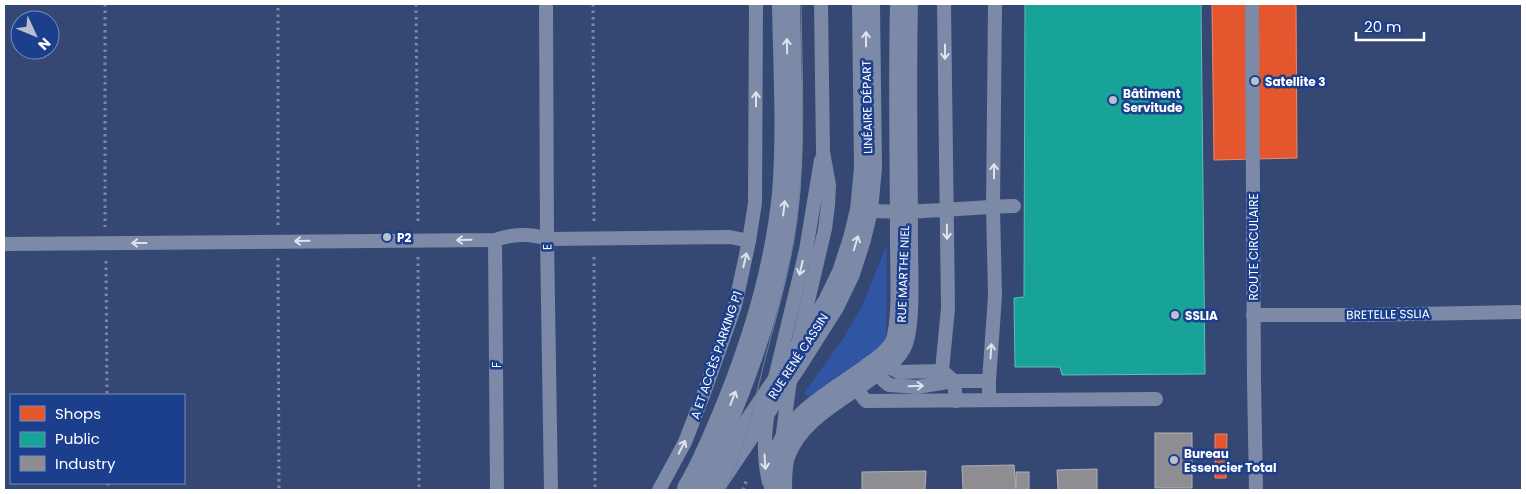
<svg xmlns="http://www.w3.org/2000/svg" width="1526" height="494" font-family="Poppins,sans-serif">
  <rect width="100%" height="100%" fill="#354873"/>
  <path fill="#2f55a3" d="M 887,244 L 886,343 L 809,397 L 804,393 L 843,339 L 862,306 Z"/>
  <g fill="#e4572e" stroke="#ec896d">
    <path d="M 1212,4 L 1296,4 L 1297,158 L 1214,160 Z"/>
    <path d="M 1215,434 L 1227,434 L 1226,478 L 1215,478 Z"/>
  </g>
  <path fill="#17a398" stroke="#5dbfb7" d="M 1025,4 L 1201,4 L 1205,374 L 1062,375 L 1060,367 L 1015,367 L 1014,298 L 1024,297 Z"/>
  <g fill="#8d8d92" stroke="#afafb3">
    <rect x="1155" y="433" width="37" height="55"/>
    <path d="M 1014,465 L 1016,490 L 963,490 L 962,466 Z"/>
    <path d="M 1097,469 L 1097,490 L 1058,490 L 1057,470 Z"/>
    <path d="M 926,471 L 925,490 L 862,490 L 862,472 Z"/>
    <rect x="1016" y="472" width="13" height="18"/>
  </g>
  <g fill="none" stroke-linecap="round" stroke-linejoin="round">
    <g stroke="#7c89a7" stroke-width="3" stroke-dasharray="2.5 4" stroke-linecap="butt">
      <path d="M 105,4 L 105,227"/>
      <path d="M 416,4 L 418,223"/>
      <path d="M 593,4 L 594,221"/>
      <path d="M 278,225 L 278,4"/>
      <path d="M 418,257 L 419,490"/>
      <path d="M 594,257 L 595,490"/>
      <path d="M 278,258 L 279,490"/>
      <path d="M 106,261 L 107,395"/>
      <path d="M 108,483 L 108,490"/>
      <path d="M 743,490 L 747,479"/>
    </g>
    <g stroke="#7c89a7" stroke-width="14">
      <path d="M 546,4 L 547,239 L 551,490"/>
      <path d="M 944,4 L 948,308 L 942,371 L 954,381 L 956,401"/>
      <path d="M 1252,4 L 1254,381 L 1256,490"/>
      <path d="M 864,210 C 913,215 965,207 1014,206"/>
      <path d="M 495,240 L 497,490"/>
      <path d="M 4,244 L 495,240 C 511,234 531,233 547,239 L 730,237 L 749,241"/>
      <path d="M 1253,315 L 1360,315 L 1522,312"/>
      <path d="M 799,339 L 825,229 L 828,205 L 829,185 L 823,152 L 821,4"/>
      <path d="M 886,360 L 891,368 L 899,372 L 942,371"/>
      <path d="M 875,368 L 883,380 L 889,385 L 917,387 L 954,381 L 989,381"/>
      <path d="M 775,378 L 806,250 L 821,160"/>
      <path d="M 853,385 L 866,401 L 1156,399"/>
      <path d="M 989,399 L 989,381 L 995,296 L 993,207 L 995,4"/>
      <path d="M 768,411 C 764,435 763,458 769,482"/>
      <path d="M 782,440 L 790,380"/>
      <path d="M 659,490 L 685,442 L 704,393 L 735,306 L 749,241 L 755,203 L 756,4"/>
    </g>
    <g stroke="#7c89a7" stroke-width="28">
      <path d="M 691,489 C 703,470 712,448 721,427 C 752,355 778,273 786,194 C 791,131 787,67 786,4"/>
      <path d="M 708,490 L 793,364 L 831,304 L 846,273 L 857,239 L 864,210 L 868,168 L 866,4"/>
      <path d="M 778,490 C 778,480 778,466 781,456 C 794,416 837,396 869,372 C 880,364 893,356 899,343 C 907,321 904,271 904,245 C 904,165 902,84 904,4"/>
    </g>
    <path stroke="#72809e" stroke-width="1" d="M 725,490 C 744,453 753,408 763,367 C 775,320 791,268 797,220 C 806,148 802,76 801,4"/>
  </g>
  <defs><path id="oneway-shaft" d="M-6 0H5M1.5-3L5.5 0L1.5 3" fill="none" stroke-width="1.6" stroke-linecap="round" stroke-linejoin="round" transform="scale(1.25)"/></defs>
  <g stroke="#dee2e9">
    <use href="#oneway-shaft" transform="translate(866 39) rotate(-90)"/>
    <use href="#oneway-shaft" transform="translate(787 46) rotate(-91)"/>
    <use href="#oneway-shaft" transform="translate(945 52) rotate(90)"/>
    <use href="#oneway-shaft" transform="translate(756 99) rotate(-90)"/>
    <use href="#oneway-shaft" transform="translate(994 171) rotate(-90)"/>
    <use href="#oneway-shaft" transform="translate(784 208) rotate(-83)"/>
    <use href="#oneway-shaft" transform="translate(947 232) rotate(89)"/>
    <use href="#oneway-shaft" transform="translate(464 240) rotate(179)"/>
    <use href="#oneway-shaft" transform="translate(302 241) rotate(179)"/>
    <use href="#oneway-shaft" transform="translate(139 243) rotate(180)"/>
    <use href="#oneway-shaft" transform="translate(856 243) rotate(-73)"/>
    <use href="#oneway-shaft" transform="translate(745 260) rotate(-77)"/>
    <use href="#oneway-shaft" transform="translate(801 268) rotate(103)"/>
    <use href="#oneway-shaft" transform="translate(991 351) rotate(-86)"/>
    <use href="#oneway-shaft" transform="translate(916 386) rotate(-2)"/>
    <use href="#oneway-shaft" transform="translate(733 398) rotate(-69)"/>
    <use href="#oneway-shaft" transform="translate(682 447) rotate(-63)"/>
    <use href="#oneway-shaft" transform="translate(765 462) rotate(86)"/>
  </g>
  <g fill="#b8bfce" stroke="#1b3e8d" stroke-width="2">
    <circle cx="1255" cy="81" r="5"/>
    <circle cx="1113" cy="100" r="5"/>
    <circle cx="387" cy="237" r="5"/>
    <circle cx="1175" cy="315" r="5"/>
    <circle cx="1174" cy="460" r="5"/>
  </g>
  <g text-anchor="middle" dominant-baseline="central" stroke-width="5" stroke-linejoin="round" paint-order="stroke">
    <g font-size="12" font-weight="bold" fill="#fff" stroke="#1b3e8d" text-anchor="start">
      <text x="1265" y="81">Satellite 3</text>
      <text x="1123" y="93">Bâtiment<tspan x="1123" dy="14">Servitude</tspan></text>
      <text x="397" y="237">P2</text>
      <text x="1185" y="315">SSLIA</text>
      <text x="1184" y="453">Bureau<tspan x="1184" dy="14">Essencier Total</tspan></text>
    </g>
    <g font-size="12" fill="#fff" stroke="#1b3e8d">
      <text transform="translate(867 107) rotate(-91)">LINÉAIRE DÉPART</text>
      <text transform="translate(547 247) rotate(-91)">E</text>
      <text transform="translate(1253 247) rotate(-90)">ROUTE CIRCULAIRE</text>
      <text transform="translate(903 274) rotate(-88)">RUE MARTHE NIEL</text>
      <text transform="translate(1388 314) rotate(-1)">BRETELLE SSLIA</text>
      <text transform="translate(716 355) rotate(-71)">A ET ACCÈS PARKING P1</text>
      <text transform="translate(798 356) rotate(-57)">RUE RENÉ CASSIN</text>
      <text transform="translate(496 365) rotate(-90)">F</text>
    </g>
  </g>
  <rect width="1526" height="494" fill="none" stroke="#ffffff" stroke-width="10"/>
  <rect x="10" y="394" width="175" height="90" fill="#1b3e8d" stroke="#768bbb"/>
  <rect x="20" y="406" width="25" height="15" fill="#e4572e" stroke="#768bbb"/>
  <text x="55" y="419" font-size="15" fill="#ffffff">Shops</text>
  <rect x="20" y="432" width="25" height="15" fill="#17a398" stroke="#768bbb"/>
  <text x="55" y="444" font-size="15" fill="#ffffff">Public</text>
  <rect x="20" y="456" width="25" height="15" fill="#8d8d92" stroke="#768bbb"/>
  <text x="55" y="469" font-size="15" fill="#ffffff">Industry</text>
  <g transform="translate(35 35) rotate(134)"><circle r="24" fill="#1b3e8d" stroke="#768bbb"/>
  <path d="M0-4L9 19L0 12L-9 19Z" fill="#b8bfce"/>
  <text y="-8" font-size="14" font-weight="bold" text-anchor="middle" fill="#ffffff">N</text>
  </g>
  <path d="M1356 32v8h68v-8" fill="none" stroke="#ffffff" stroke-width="2.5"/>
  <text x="1364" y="32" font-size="15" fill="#ffffff" stroke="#1b3e8d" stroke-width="4" paint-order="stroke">20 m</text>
</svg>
